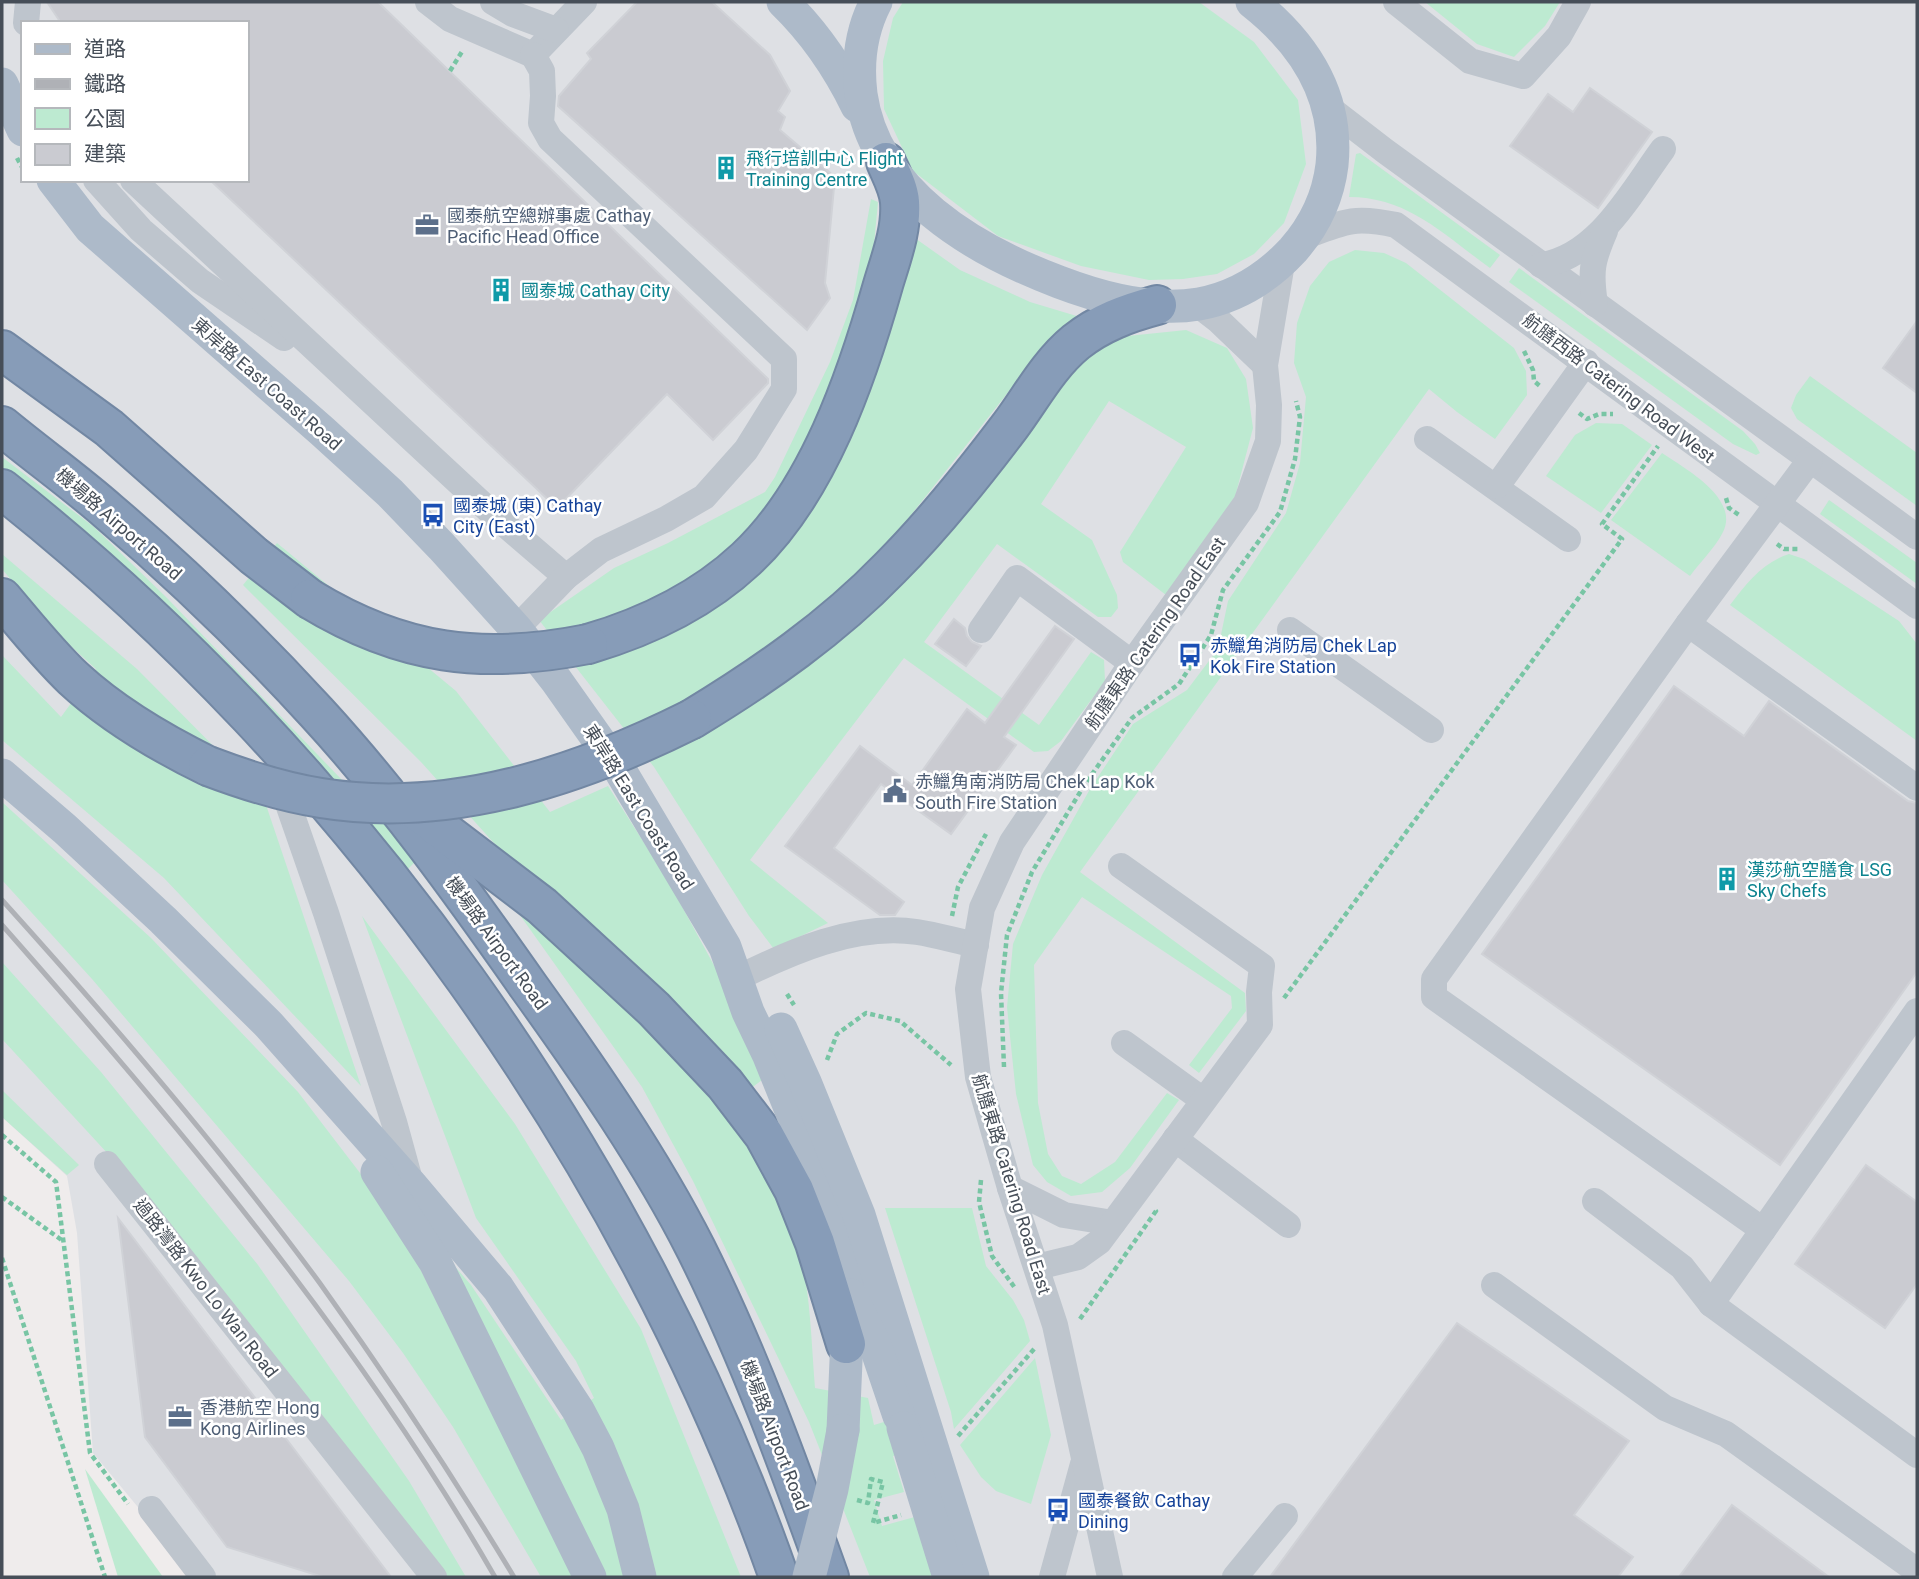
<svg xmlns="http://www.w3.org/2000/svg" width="1919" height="1579" font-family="Roboto,'Noto Sans TC',sans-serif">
  <rect width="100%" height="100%" fill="#efecec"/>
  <path fill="#dee0e4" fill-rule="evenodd" d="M 2,2 L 1917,2 L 1917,1577 L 196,1577 L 93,1453 L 77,1233 L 67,1176 L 2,1117 ZM 23,23 L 247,23 L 247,180 L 23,180 Z"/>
  <g fill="#bdead1">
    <path d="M 903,2 L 1199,2 L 1254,42 L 1298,100 L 1306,164 L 1284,223 L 1254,254 L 1217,274 L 1183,279 L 1149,280 L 1081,266 L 998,236 L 913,171 L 884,109 L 883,61 L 893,18 Z"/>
    <path d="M 1425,2 L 1560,2 L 1545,26 L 1514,57 L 1477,44 Z"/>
    <path d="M 1360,153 L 1500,255 L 1490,268 C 1444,235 1408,197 1349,197 L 1356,154 Z"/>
    <path d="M 871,199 L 878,202 L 873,255 L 912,236 L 960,270 L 1030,302 L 1080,317 L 1036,357 L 877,558 L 1072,366 L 1118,337 L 1186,330 L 1227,348 L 1246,379 L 1253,428 L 1235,497 L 1166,595 L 1123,562 L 1120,552 L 1186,447 L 1109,401 L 1041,504 L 1092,540 L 1117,595 L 1118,608 L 1111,617 L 1098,617 L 997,544 L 924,642 L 1039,725 L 1091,652 L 1104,660 L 1105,681 L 1061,741 L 1048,751 L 1034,752 L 904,658 L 750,860 L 828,923 L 774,949 L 749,916 L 654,767 L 539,620 L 614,568 L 668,543 L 765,492 L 775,477 L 830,362 L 853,300 Z"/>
    <path d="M 1355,250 L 1384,253 L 1406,263 L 1514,348 L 1526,371 L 1527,395 L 1495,439 L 1457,412 L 1429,389 L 1080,872 L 1245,993 L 1246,1011 L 1199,1073 L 1189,1065 L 1232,1008 L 1231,996 L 1082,897 L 1034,965 L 1038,1103 L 1048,1154 L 1062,1176 L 1081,1184 L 1115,1162 L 1167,1093 L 1179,1100 L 1130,1168 L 1102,1192 L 1071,1196 L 1047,1182 L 1033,1165 L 1016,1094 L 1007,1007 L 1013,944 L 1042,875 L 1090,789 L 1133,724 L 1187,690 L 1218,649 L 1228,601 L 1286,513 L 1300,463 L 1306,397 L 1294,363 L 1297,323 L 1310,286 L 1329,262 Z"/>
    <path d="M 1519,268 L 1743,431 L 1755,444 L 1760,453 L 1756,455 L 1733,444 L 1509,282 Z"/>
    <path d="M 1810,376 L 1917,453 L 1917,506 L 1797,419 L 1791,408 L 1796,395 Z"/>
    <path d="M 1596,423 L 1622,424 L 1652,445 L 1601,513 L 1546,476 L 1575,435 Z"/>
    <path d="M 1662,453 C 1684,468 1740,498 1723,532 C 1715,548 1700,562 1690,576 L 1611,520 Z"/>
    <path d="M 2,457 L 94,527 L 167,598 L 418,859 L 404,873 L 2,471 Z"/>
    <path d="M 1829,500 L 1917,563 L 1917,584 L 1820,514 Z"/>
    <path d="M 277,543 L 456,691 L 550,812 L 608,786 L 667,879 L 722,980 L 766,1077 L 742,1095 L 502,852 L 421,762 L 243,585 Z"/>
    <path d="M 2,554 L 137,669 L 263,796 L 361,1086 L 164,878 L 2,740 L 2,655 L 61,717 L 96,669 L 52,629 L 2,569 Z"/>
    <path d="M 1789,554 L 1804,559 L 1899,621 L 1917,644 L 1917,741 L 1730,605 C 1747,583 1762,563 1789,554 Z"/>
    <path d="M 2,802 L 151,938 L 298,1092 L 396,1220 L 573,1577 L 541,1577 L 453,1427 L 403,1353 L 349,1281 L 92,979 L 2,880 Z"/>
    <path d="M 517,911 C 626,996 737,1095 787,1227 C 793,1242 803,1260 805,1277 C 811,1313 812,1351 815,1388 L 868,1398 L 874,1425 L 897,1418 L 907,1452 L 893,1456 L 904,1492 L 874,1500 L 882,1526 L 940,1510 L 958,1577 L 870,1577 L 809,1422 L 693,1181 L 642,1087 Z"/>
    <path d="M 362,916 L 515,1124 L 641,1329 L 741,1577 L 605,1577 L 445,1255 L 471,1285 L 561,1420 L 594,1398 L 576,1361 L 476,1218 Z"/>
    <path d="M 2,962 L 101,1072 L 258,1265 L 409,1481 L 466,1577 L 437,1577 L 145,1194 L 2,1039 Z"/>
    <path d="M 2,1090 L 79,1165 L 67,1175 L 2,1117 Z"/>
    <path d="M 885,1208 L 972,1208 L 986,1266 L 1013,1300 L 1024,1320 L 1030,1341 L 954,1429 L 951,1412 Z"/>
    <path d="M 1035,1358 L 1051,1435 L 1031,1504 L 996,1491 L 981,1477 L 960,1445 Z"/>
    <path d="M 85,1469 L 163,1577 L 118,1577 Z"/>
  </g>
  <g fill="#cacbd1" stroke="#d0d2d7" stroke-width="2">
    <path d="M 47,2 L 378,2 L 768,379 L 768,383 L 713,440 L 667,394 L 557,508 L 210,180 L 247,180 L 247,23 L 61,23 Z"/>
    <path d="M 637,2 L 712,2 L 770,55 L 790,91 L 778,111 L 785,117 L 780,130 L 835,177 L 825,283 L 830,298 L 807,330 L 558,106 L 559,96 L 591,59 L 587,53 Z"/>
    <path d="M 1590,88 L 1652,132 L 1598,208 L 1510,146 L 1548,94 L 1573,112 Z"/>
    <path d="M 1917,321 L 1917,393 L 1883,368 Z"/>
    <path d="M 954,619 L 965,628 L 967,636 L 972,642 L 981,646 L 966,666 L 935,644 Z"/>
    <path d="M 1055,626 L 1074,639 L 1004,737 L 1016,745 L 951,834 L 881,784 L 834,848 L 904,902 L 895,915 L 880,915 L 785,846 L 860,746 L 912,785 L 967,709 L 985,723 Z"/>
    <path d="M 1674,686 L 1744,736 L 1769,701 L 1908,801 L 1917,803 L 1917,972 L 1780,1165 L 1482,954 Z"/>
    <path d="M 1866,1165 L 1917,1202 L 1917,1284 L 1885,1328 L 1795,1264 Z"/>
    <path d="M 118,1218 L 275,1424 L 391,1577 L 323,1577 L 227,1547 L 145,1437 Z"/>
    <path d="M 1457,1323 L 1629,1441 L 1574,1515 L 1633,1557 L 1618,1577 L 1270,1577 Z"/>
    <path d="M 1732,1505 L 1829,1577 L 1679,1577 Z"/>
  </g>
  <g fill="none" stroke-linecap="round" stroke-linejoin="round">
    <g stroke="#7287a3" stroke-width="42">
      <g id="highway">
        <path d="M 2,350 L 109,428 L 254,556 L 310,599"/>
        <path d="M 2,426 C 37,455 75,482 109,512 C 182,574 252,642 317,713 C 395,798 463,893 529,987 C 588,1069 651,1160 696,1249 C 749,1355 789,1466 829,1577"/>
        <path d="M 2,489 C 348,762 633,1161 779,1577"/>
        <path d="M 2,598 C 25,625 47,653 73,678 C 113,715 159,742 208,766"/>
        <path d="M 588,644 C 646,627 702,600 746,559 C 818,492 857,377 883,285 C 891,258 902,230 900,202 C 899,188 891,174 886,162"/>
        <path d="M 692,719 C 763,676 832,628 890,568 C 934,524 973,475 1010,426 C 1031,398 1048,365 1076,342 C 1100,323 1127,313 1157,305"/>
        <path d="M 412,807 L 542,906 L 654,1009 L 725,1084 L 764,1135 L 794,1190 L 815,1243 L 846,1344"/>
      </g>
    </g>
    <g stroke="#78c5a4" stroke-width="4.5" stroke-dasharray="5 3.5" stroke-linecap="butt">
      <path d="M 450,71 L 463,50"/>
      <path d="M 17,158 L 23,169"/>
      <path d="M 1524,351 L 1533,370 L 1534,381 L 1540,386"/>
      <path d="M 1579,413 L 1587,419 L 1599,414 L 1613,414"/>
      <path d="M 1726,498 L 1729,508 L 1739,515"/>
      <path d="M 1777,544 L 1784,549 L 1798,549"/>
      <path d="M 952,916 L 958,887 L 986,834"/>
      <path d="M 787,994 L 794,1005"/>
      <path d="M 1284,998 L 1622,539 L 1602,524 L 1658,446"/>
      <path d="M 827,1060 L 837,1034 L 866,1013 L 900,1021 L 951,1065"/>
      <path d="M 1004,1067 L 1001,993 L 1007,935 L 1032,872 L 1085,784 L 1132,718 L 1179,684 L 1211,635 L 1223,590 L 1280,512 L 1295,459 L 1300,417 L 1296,401"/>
      <path d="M 2,1135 L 56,1182 L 90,1453 L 128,1504"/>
      <path d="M 981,1180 L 979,1202 L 992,1256 L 1015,1288"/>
      <path d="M 2,1197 L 63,1241"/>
      <path d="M 2,1258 L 105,1577"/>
      <path d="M 1080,1319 L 1156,1211 L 1155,1210"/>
      <path d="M 958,1436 L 1035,1348"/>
      <path d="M 857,1500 L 868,1503 L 871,1479 L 883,1482 L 873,1523 L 901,1515"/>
    </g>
    <g stroke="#bec5cd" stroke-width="26">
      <path d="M 428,2 L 450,19 L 533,55 L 584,2"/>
      <path d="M 493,2 L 513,14 L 556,30"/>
      <path d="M 1396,2 L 1470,61 L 1523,76 L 1559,36 L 1578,2"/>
      <path d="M 26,23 L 28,2"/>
      <path d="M 1328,107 L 1385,151 L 1917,537"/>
      <path d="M 96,180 L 141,230 L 200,281 L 284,338"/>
      <path d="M 133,180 L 495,516 L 566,577"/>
      <path d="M 1306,236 C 1345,221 1355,216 1396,225 L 1917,606"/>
      <path d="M 1541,265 C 1598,257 1632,191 1663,149"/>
      <path d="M 1197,304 L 1219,321 L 1265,365"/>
      <path d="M 1595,304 C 1590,271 1592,261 1605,231"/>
      <path d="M 1427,439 L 1568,539"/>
      <path d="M 1497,486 L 1586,362"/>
      <path d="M 1688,624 L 1917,788"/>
      <path d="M 516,629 L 566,577 L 601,550 L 666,519 L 704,497 L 746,450 L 784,389 L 784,359 L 550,139 L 541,123 L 543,96 L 542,71 L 533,55"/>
      <path d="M 981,630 L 1017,578 L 1132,663"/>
      <path d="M 1290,630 L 1431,730"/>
      <path d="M 280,781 L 326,913 L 394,1122 L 411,1184"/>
      <path d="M 736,979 C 790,952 855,923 917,932 C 937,935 956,941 976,945"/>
      <path d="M 1124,1043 L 1203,1100"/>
      <path d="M 1175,1139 L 1288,1225"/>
      <path d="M 107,1164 L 434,1577"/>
      <path d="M 1010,1188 L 1064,1215 L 1113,1223"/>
      <path d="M 1595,1201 L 1682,1267 L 1711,1304 L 1917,1455"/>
      <path d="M 1763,1230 L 1434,997 L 1434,979 L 1688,624 L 1810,460"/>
      <path d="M 1037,1267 L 1078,1257 L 1099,1242 L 1260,1025 L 1259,992 L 1262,966 L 1121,866"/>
      <path d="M 1494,1285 L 1665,1408 L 1726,1434 L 1917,1571"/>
      <path d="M 1711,1304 L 1917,1011"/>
      <path d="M 151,1509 L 203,1577"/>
      <path d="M 1052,1577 L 1083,1464"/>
      <path d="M 1110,1577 L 1055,1325 L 1010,1188 L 978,1077 L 968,989 L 982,908 L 1012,842 L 1132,663 L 1246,503 L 1268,441 L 1269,405 L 1265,365 L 1282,263"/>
      <path d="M 1235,1577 L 1285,1516"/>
    </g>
    <g stroke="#adbac9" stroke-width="33">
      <path d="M 783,2 C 814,32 838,67 857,106"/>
      <path d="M 876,2 C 861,31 857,62 861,94 C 875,193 974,250 1059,282 C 1101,298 1153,312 1199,304 C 1237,297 1267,278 1293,250 C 1315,225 1328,198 1332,165 C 1339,96 1304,43 1252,2"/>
      <path d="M 2,84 L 23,130"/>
      <path d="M 53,180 L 90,228 L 322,431 L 390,493 L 442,547 L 516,629 L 556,680 L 621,772 L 725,947 L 748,1012 L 769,1056 L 824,1192 L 845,1266 L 849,1292 L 843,1430"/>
      <path d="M 2,775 L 65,829 L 163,920 L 269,1025 L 411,1185 L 498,1288 L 578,1410 L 598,1448 L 623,1509 L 640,1577"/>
      <path d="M 781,1029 L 805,1082 L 859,1215 L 973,1577"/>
      <path d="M 377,1172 L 435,1262 L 590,1577"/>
      <path d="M 850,1295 L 874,1342 L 899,1416"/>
    </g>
    <use href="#highway" stroke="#879cb8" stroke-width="38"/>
    <g stroke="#afb1b6" stroke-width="5">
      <path d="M 2,900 C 113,1023 221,1149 319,1282 C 388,1378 453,1476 514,1577"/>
      <path d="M 2,925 C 182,1129 359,1340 495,1577"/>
    </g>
    <g stroke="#7287a3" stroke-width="42" stroke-linecap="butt">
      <g id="highway-bridge">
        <path d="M 310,599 C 402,655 483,665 588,644"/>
        <path d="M 208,766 C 245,780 282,792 321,798 C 450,819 578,776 692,719"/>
      </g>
    </g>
    <g stroke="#adbac9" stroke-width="33">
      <path d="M 903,1428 L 949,1577"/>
      <path d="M 809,1577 L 832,1489 L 843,1430"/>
    </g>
    <use href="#highway-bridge" stroke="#879cb8" stroke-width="38"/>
  </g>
  <defs>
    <g id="building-bare" transform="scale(1.89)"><path d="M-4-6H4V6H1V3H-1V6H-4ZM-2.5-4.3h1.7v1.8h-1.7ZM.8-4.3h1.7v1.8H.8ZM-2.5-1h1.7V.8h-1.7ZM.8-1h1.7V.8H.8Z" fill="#0f9aa8" stroke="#fff" stroke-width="2.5" paint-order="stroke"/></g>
    <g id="office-bare" transform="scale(1.89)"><path d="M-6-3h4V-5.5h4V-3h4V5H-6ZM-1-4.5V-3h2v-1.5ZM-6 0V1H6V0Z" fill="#5c6f8a" stroke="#fff" stroke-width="2.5" paint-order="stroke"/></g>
    <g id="bus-bare" transform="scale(1.89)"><path d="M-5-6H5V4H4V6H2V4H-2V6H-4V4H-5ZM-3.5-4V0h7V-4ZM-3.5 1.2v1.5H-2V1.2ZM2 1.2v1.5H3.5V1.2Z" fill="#1a4fb4" stroke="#fff" stroke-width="2.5" paint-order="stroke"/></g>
    <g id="civic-bare" transform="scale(1.89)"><path d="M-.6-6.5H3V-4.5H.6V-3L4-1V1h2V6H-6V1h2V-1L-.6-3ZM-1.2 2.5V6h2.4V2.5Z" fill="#5c6f8a" stroke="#fff" stroke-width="2.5" paint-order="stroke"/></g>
  </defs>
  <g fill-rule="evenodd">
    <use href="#building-bare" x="726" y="168"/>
    <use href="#office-bare" x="427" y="225"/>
    <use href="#building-bare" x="501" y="290"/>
    <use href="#bus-bare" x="433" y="515"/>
    <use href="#bus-bare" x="1190" y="655"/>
    <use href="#civic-bare" x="895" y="791"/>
    <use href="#building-bare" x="1727" y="879"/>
    <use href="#office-bare" x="180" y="1417"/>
    <use href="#bus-bare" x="1058" y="1510"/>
  </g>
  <g text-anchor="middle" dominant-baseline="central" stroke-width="5" stroke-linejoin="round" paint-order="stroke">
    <g font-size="18" fill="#0d838f" stroke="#fff" text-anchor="start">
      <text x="746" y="158">飛行培訓中心 Flight<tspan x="746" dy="21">Training Centre</tspan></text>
      <text x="521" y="290">國泰城 Cathay City</text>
      <text x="1747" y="869">漢莎航空膳食 LSG<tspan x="1747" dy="21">Sky Chefs</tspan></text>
    </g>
    <g font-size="18" fill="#4e5e75" stroke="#fff" text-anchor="start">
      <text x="447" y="215">國泰航空總辦事處 Cathay<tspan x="447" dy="21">Pacific Head Office</tspan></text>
      <text x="915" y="781">赤鱲角南消防局 Chek Lap Kok<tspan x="915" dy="21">South Fire Station</tspan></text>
      <text x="200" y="1407">香港航空 Hong<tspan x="200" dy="21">Kong Airlines</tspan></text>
    </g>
    <g font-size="18" fill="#464e58" stroke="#fff">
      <text transform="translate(267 384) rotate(41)">東岸路 East Coast Road</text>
      <text transform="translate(1619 388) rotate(37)">航膳西路 Catering Road West</text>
      <text transform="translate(119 524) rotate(41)">機場路 Airport Road</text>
      <text transform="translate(1155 633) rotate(-55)">航膳東路 Catering Road East</text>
      <text transform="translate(639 807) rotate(58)">東岸路 East Coast Road</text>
      <text transform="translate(497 943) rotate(54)">機場路 Airport Road</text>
      <text transform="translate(1012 1184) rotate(73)">航膳東路 Catering Road East</text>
      <text transform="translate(206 1288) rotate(52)">過路灣路 Kwo Lo Wan Road</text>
      <text transform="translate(775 1435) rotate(69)">機場路 Airport Road</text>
    </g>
    <g font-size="18" fill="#164399" stroke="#fff" text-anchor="start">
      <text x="453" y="505">國泰城 (東) Cathay<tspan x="453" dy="21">City (East)</tspan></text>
      <text x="1210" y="645">赤鱲角消防局 Chek Lap<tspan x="1210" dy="21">Kok Fire Station</tspan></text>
      <text x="1078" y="1500">國泰餐飲 Cathay<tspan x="1078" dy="21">Dining</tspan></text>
    </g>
  </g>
  <rect width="1919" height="1579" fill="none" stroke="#464e58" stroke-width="7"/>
  <rect x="21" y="21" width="228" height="161" fill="#ffffff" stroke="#b5b8bc" stroke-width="2"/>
  <rect x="35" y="44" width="35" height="10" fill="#adbac9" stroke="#b5b8bc" stroke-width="2"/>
  <text x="84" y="56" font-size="21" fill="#464e58">道路</text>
  <rect x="35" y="79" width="35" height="10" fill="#afb1b6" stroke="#b5b8bc" stroke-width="2"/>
  <text x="84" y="91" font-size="21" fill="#464e58">鐵路</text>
  <rect x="35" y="108" width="35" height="21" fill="#bdead1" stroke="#b5b8bc" stroke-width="2"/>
  <text x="84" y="126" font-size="21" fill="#464e58">公園</text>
  <rect x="35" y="144" width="35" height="21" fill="#cacbd1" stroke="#b5b8bc" stroke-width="2"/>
  <text x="84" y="161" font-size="21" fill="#464e58">建築</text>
</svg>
